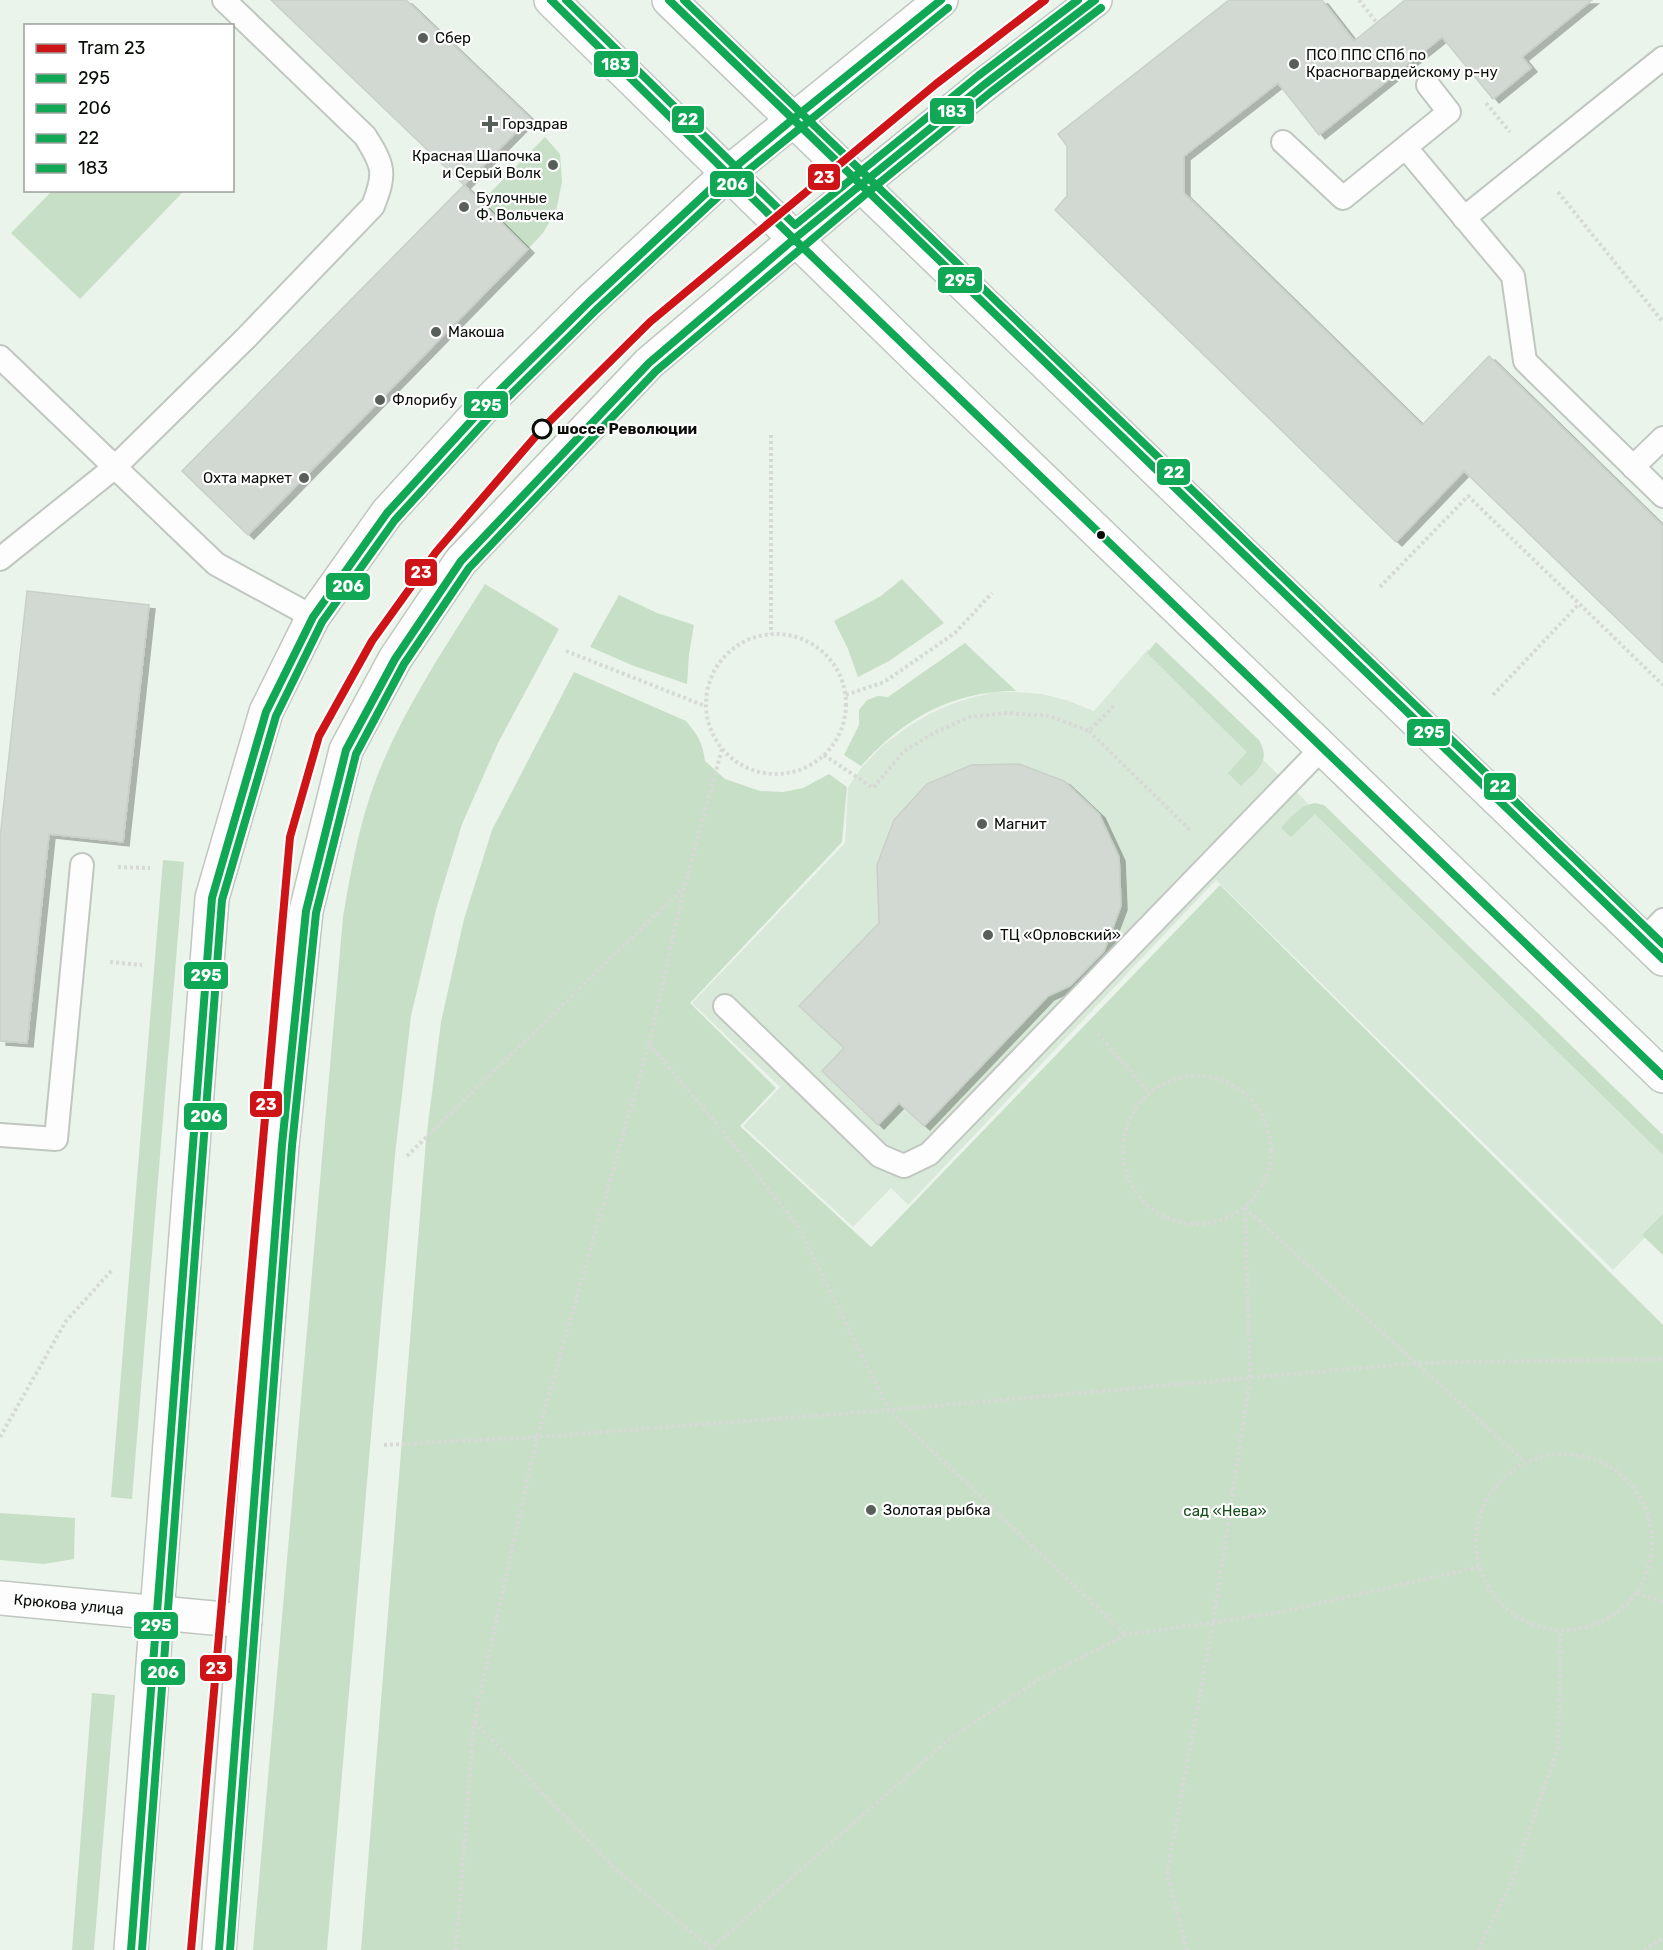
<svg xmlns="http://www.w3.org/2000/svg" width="1663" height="1950" font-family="Rubik,sans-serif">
  <defs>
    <filter id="shadow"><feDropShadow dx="6" dy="4" stdDeviation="0" flood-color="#0004"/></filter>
  </defs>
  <rect width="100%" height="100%" fill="#ebf4eb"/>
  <path fill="#d9e9d9" d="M 1148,649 L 1663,1146 L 1663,1219 L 1613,1270 L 1216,880 L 908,1205 L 891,1188 L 853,1227 L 743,1126 L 780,1087 L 692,1003 L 845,843 L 848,787 L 862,767 L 882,746 L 906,728 L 929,714 L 954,703 L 975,697 L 994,692 L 1016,692 L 1042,694 L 1066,700 L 1094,711 Z"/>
  <g fill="#c6dfc6">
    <path d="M 545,137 L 560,154 L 562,182 L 556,211 L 543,233 L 528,249 L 481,202 Z"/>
    <path d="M 180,191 L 182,193 L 80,299 L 11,233 L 52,191 Z"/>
    <path d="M 902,579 L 944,623 L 889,661 L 858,677 L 848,649 L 834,621 L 881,596 Z"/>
    <path d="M 485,584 L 559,629 L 498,743 L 462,824 L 437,906 L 411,1016 L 395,1155 L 327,1950 L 253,1950 L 343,917 C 351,870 359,824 376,779 C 403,710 445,647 485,584 Z"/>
    <path d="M 619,595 L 657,613 L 694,625 L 689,654 L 687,684 L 634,666 L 590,647 Z"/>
    <path d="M 1156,642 L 1259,740 C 1272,762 1256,771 1241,786 L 1228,773 L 1247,752 L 1147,653 Z"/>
    <path d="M 965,643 L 1016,691 C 952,691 903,719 861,766 L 844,755 L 859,725 L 859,710 L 867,700 L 878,696 L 888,697 Z"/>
    <path d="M 574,672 L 686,721 C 697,734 703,743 705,761 L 725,779 L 760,791 L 783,792 L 803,788 L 829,774 L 847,787 L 842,842 L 690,1003 L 776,1088 L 740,1126 L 871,1247 L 1220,885 L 1663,1325 L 1663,1950 L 361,1950 L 426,1140 L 441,1022 L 464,919 L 492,830 Z"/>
    <path d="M 1315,803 L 1324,805 L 1663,1135 L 1663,1155 L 1315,814 L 1291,837 L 1281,828 C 1291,817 1300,805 1315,803 Z"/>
    <path d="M 163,860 L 184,862 L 132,1499 L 111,1497 Z"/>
    <path d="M 1663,1214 L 1663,1255 L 1642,1235 Z"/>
    <path d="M 0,1513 L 75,1518 L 74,1559 L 44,1564 L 0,1560 Z"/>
    <path d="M 92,1693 L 115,1695 L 94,1950 L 72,1950 Z"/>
  </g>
  <g fill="#d2d9d2" stroke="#c9d0c8" stroke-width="1.5" filter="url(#shadow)">
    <path d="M 271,0 L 406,0 L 530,118 L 464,185 Z"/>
    <path d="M 1229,0 L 1322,0 L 1354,41 L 1405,0 L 1592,0 L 1522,57 L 1531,68 L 1493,99 L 1442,37 L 1319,135 L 1278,83 L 1184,156 L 1184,193 L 1422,425 L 1489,356 L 1663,526 L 1663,663 L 1464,471 L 1396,542 L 1055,210 L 1067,196 L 1067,146 L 1058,134 Z"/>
    <path d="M 464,185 L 528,249 L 248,535 L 182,471 Z"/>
    <path d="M 27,591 L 149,605 L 123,842 L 49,834 L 27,1043 L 0,1041 L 0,838 Z"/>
    <path d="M 1019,764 L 1064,781 L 1099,814 L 1119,857 L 1121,906 L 1104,951 L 1070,986 L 1048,996 L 924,1126 L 899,1103 L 878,1125 L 822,1071 L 844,1048 L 799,1006 L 879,923 L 877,865 L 894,820 L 927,784 L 971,765 Z"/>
  </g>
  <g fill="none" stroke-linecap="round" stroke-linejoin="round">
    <g stroke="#c0c7c0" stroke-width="26">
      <g id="lane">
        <path d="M 1283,142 L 1343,198 L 1449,112 L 1428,85"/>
        <path d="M 1406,148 L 1513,276 L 1525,361 L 1663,496"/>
        <path d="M 1464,218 L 1663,58"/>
        <path d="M 0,357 L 216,564 L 313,617"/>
        <path d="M 1633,467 L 1663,438"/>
        <path d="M 0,559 L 115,467 L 246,338 L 373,206 C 386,173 384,166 365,136 L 224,0"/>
        <path d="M 1643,941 L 1663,920"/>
        <path d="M 725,1006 L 880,1156 L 904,1166 L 929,1154 L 1323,747"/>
        <path d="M 0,1135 L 56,1139 L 82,865"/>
      </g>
    </g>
    <g stroke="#c0c7c0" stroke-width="36">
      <g id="street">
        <path id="s1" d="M 0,1598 L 245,1621"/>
      </g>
    </g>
    <g stroke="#c0c7c0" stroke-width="36">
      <g id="secondary">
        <path d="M 131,1950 L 212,898 L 266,712 L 313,617 L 387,513 L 493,397 L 589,302 L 728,173 L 941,0"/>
        <path d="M 219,1950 L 282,1145 L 306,911 L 346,750 L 395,659 L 461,561 L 649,363 L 860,185 L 985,84 L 1095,0"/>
      </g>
    </g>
    <g stroke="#c0c7c0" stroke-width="36">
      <g id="primary">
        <path d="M 551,0 L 918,359 L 1663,1076"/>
        <path d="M 669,0 L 1663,959"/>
      </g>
    </g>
    <g stroke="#d7d9d7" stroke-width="4" stroke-dasharray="3 3" stroke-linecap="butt">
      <path d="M 1359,0 L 1377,23"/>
      <path d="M 1486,103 L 1510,132"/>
      <path d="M 1558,192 L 1663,322"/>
      <path d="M 771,435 L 771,634"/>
      <path d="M 1380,587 L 1468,496 L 1663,685"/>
      <circle cx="776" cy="704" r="70"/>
      <path d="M 566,651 L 705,706"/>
      <path d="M 846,695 L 884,682 L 955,633 L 992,593"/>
      <path d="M 1493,695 L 1579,604"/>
      <path d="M 1089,731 L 1191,831"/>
      <path d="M 824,755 L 873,788 L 904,751 L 934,733 L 969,717 L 1006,713 L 1050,716 L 1089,731 L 1116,704"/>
      <path d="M 118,867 L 150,868"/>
      <path d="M 110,962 L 142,965"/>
      <path d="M 1098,1034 L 1149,1092"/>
      <path d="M 649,1044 L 720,1128 L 797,1225 L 889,1410 L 1126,1635"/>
      <circle cx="1197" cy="1150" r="74"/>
      <path d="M 407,1156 L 684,887"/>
      <path d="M 1245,1208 L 1525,1462"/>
      <path d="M 0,1437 L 66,1321 L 113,1269"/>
      <path d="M 384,1445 L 537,1437 L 889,1410 L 1417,1363 L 1663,1359"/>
      <circle cx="1564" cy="1542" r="88"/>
      <path d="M 1637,1593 L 1663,1602"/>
      <path d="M 475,1722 L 613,1867 L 713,1950"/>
      <path d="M 456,1950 L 474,1722 L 537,1437 L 649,1044 L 685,885 L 722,749"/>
      <path d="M 709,1950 L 952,1737 L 1037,1681 L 1126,1635 L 1276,1613 L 1479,1567"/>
      <path d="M 1187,1950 L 1167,1873 L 1213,1623 L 1250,1378 L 1245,1208"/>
      <path d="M 1478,1950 L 1510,1886 L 1558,1748 L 1561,1631"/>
      <path d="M 1644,1950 L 1663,1938"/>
    </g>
    <use href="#lane" stroke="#fcfdfc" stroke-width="22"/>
    <use href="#street" stroke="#fcfdfc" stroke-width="33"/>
    <use href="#secondary" stroke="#fcfdfc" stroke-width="33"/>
    <use href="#primary" stroke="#fcfdfc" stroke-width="33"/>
    <g stroke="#fff" stroke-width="12">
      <g id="bus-1">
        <path d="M 131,1950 L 212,898 L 266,712 L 313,617 L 387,513 L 493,397 L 589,302 L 728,173 L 793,119 L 1663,959"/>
        <path d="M 219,1950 L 282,1145 L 306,911 L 346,750 L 395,659 L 461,561 L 649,363 L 794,239 L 1663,1076"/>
      </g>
    </g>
    <g stroke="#fff" stroke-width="12">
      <g id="bus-2">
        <path d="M 142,1950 L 222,900 L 276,716 L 322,622 L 395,520 L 501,404 L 596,310 L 735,181 L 948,8"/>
        <path d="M 230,1950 L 292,1146 L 316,913 L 356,754 L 404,664 L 469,568 L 656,371 L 867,193 L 991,92 L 1101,8"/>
      </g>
    </g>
    <g stroke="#fff" stroke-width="12">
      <g id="bus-3">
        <path d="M 566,0 L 795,225 L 978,76 L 1078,0"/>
        <path d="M 684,0 L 1663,944"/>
      </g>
    </g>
    <g stroke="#fff" stroke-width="12">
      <g id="bus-4">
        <path d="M 551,0 L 794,239 L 985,84 L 1095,0"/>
        <path d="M 669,0 L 793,119 L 941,0"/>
      </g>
    </g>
    <use href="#bus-1" stroke="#10a855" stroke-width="8"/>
    <use href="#bus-2" stroke="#10a855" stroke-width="8"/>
    <use href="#bus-3" stroke="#10a855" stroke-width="8"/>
    <use href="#bus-4" stroke="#10a855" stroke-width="8"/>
    <g stroke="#fff" stroke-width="12">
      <path id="tram-1" d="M 191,1950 L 290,837 L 319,736 L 372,641 L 436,552 L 542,429 L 650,322 L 936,84 L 1045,0"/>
    </g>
    <use href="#tram-1" stroke="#ce1417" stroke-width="8"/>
  </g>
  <g fill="#585e58" stroke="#fff" stroke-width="2">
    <circle cx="423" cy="38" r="6"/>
    <circle cx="1294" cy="64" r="6"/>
    <path d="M487 115h6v6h6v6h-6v6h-6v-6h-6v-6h6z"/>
    <circle cx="553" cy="165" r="6"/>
    <circle cx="464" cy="207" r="6"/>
    <circle cx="436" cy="332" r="6"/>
    <circle cx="380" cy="400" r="6"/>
    <circle cx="304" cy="478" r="6"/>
    <circle cx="982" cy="824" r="6"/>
    <circle cx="988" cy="935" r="6"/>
    <circle cx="871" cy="1510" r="6"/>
  </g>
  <circle fill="#fff" stroke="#090e09" stroke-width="3" cx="542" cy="429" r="9"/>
  <circle fill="#090e09" stroke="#fff" stroke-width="2" cx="1101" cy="535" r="5"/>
  <g text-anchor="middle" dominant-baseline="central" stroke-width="4.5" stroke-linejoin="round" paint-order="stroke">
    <g font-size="15" fill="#090e09" stroke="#fff" text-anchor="start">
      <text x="435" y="38">Сбер</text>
      <text x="1306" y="55">ПСО ППС СПб по<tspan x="1306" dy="17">Красногвардейскому р-ну</tspan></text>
      <text x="502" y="124">Горздрав</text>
      <text x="541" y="156" text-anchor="end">Красная Шапочка<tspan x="541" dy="17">и Серый Волк</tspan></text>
      <text x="476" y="198">Булочные<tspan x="476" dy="17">Ф. Вольчека</tspan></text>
      <text x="448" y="332">Макоша</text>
      <text x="392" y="400">Флорибу</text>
      <text x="292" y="478" text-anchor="end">Охта маркет</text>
      <text x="994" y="824">Магнит</text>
      <text x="1000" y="935">ТЦ «Орловский»</text>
      <text x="883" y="1510">Золотая рыбка</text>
    </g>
    <g font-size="15" font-weight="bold" fill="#090e09" stroke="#fff" text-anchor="start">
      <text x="557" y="429">шоссе Революции</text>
    </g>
    <g font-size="15" fill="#124c18" stroke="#fff">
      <text x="1225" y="1511">сад «Нева»</text>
    </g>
    <g font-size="15" fill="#090e09" stroke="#fff">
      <text stroke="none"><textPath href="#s1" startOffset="69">Крюкова улица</textPath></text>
    </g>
  </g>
  <g stroke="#fff" stroke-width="2">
    <rect x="593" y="50" width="46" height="28" rx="6" fill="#10a855"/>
    <rect x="929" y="97" width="46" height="28" rx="6" fill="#10a855"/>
    <rect x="671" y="105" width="34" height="29" rx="6" fill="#10a855"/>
    <rect x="807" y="163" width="34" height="28" rx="6" fill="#ce1417"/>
    <rect x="709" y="170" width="46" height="28" rx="6" fill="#10a855"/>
    <rect x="937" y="266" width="46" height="28" rx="6" fill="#10a855"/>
    <rect x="463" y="390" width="46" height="29" rx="6" fill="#10a855"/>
    <rect x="1156" y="458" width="35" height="28" rx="6" fill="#10a855"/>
    <rect x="404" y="558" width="34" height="29" rx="6" fill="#ce1417"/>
    <rect x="325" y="572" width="46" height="29" rx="6" fill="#10a855"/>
    <rect x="1406" y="718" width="45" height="29" rx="6" fill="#10a855"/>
    <rect x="1483" y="772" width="34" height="29" rx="6" fill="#10a855"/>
    <rect x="183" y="961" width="46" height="29" rx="6" fill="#10a855"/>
    <rect x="249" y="1090" width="34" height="28" rx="6" fill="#ce1417"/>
    <rect x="183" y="1102" width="45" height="29" rx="6" fill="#10a855"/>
    <rect x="133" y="1611" width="46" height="29" rx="6" fill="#10a855"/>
    <rect x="199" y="1654" width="34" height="28" rx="6" fill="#ce1417"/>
    <rect x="140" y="1658" width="46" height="28" rx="6" fill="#10a855"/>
  </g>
  <g font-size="16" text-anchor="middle" font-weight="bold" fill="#fff">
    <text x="616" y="70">183</text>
    <text x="952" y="117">183</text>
    <text x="688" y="125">22</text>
    <text x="824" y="183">23</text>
    <text x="732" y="190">206</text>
    <text x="960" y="286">295</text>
    <text x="486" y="411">295</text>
    <text x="1174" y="478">22</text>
    <text x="421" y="578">23</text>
    <text x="348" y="592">206</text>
    <text x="1429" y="738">295</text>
    <text x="1500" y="792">22</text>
    <text x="206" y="981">295</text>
    <text x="266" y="1110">23</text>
    <text x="206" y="1122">206</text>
    <text x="156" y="1631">295</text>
    <text x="216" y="1674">23</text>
    <text x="163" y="1678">206</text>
  </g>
  <rect x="24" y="24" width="210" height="168" fill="#ffffff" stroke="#9d9f9d" stroke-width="1.5"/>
  <rect x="36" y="44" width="30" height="9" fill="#ce1417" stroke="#9d9f9d" stroke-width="1.5"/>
  <text x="78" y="54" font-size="18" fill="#090e09">Tram 23</text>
  <rect x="36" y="74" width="30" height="9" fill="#10a855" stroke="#9d9f9d" stroke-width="1.5"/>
  <text x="78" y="84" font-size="18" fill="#090e09">295</text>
  <rect x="36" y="104" width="30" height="9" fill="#10a855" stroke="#9d9f9d" stroke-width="1.5"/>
  <text x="78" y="114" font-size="18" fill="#090e09">206</text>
  <rect x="36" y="134" width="30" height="9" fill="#10a855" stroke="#9d9f9d" stroke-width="1.5"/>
  <text x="78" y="144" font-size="18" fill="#090e09">22</text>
  <rect x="36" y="164" width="30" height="9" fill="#10a855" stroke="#9d9f9d" stroke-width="1.5"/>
  <text x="78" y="174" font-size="18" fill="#090e09">183</text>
</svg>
